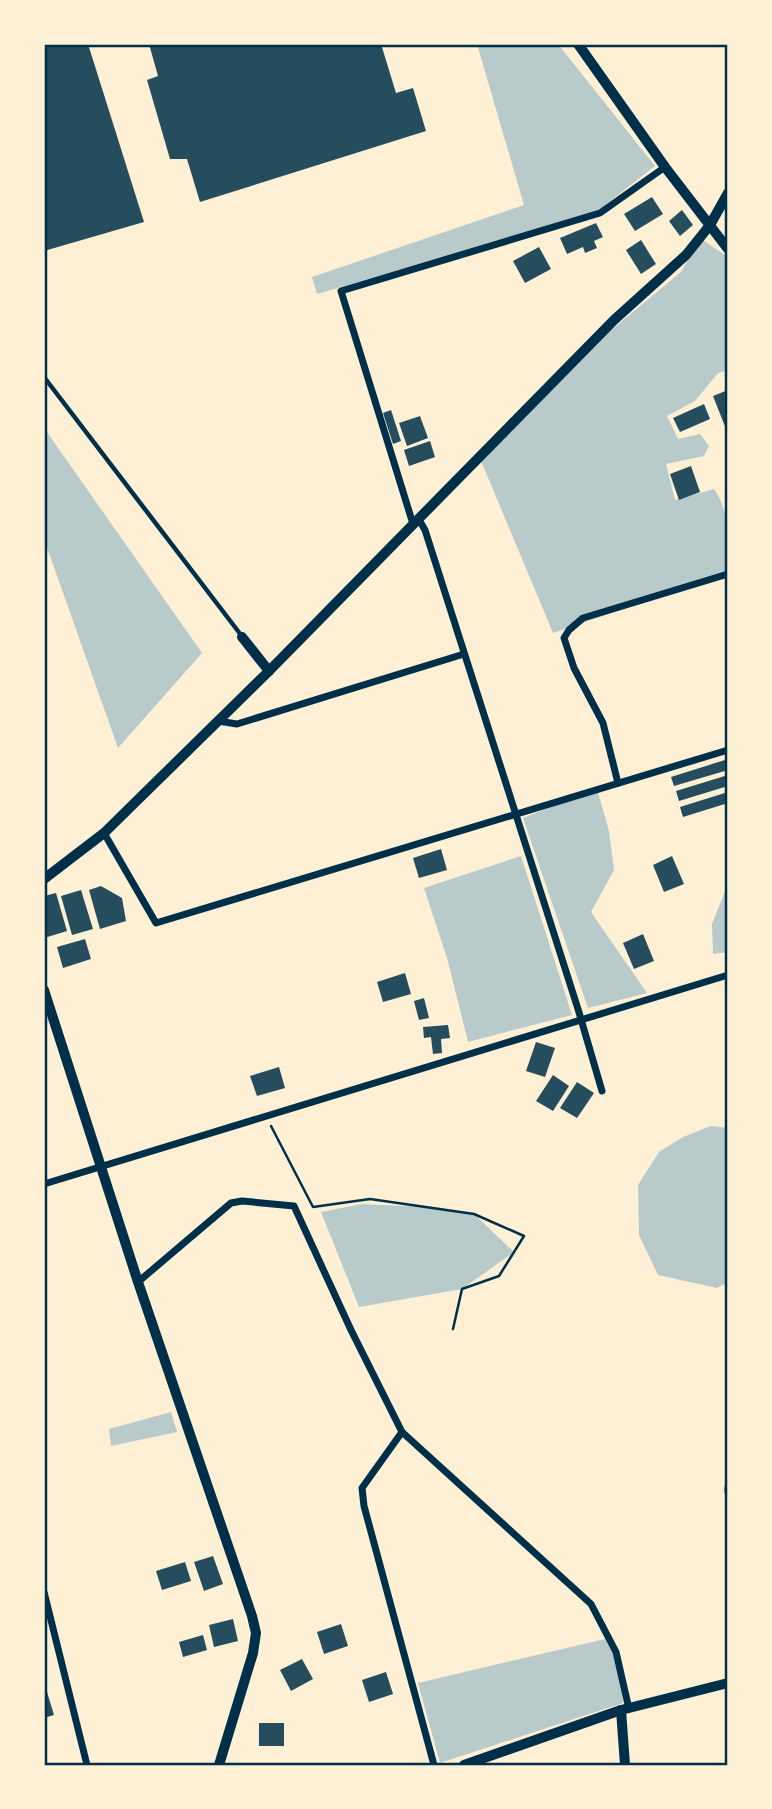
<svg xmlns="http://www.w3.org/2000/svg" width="772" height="1809" font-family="Overpass,sans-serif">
  <rect width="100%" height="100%" fill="#fdf0d5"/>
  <g fill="#b9caca">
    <path d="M 477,44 L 558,44 L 655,166 L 591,216 L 317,294 L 312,277 L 524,205 Z"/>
    <path d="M 700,238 L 728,257 L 728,370 L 718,373 L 695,401 L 667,416 L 678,439 L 700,434 L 709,446 L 704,456 L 666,464 L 675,500 L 714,489 C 732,515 728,547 728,577 L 705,581 L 553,633 L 479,456 L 574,361 L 681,272 Z"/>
    <path d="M 44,428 L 202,653 L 118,748 L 44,539 Z"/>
    <path d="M 597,789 L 609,831 L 614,870 L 591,912 L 647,993 L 588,1008 L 523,818 Z"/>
    <path d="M 521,856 L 572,1015 L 468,1042 L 447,958 L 424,888 Z"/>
    <path d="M 728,884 L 728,952 L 713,954 L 712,924 Z"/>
    <path d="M 711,1126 L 728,1128 L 728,1282 L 717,1288 L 658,1275 L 639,1235 L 638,1185 L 659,1152 L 683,1137 Z"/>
    <path d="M 362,1204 L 426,1207 L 474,1214 L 514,1252 L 462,1289 L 359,1307 L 321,1212 Z"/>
    <path d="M 171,1412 L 177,1432 L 111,1446 L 109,1429 Z"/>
    <path d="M 605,1639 L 618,1659 L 623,1703 L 440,1763 L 418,1683 Z"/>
  </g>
  <g fill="#264d5e">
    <path d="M 49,44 L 88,44 L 144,222 L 44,251 L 44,45 Z"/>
    <path d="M 149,44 L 381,44 L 396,93 L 413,88 L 426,131 L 200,202 L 187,159 L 170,159 L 147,80 L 158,76 Z"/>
    <path d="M 652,197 L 663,214 L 635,231 L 624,214 Z"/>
    <path d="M 682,210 L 693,225 L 680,236 L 669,221 Z"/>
    <path d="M 596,223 L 603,237 L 594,241 L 597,248 L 585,253 L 583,247 L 567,254 L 560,238 Z"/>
    <path d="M 641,240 L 656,264 L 641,274 L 626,250 Z"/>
    <path d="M 539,247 L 551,269 L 525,283 L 513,261 Z"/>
    <path d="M 728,390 L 728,434 L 713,396 Z"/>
    <path d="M 704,404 L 710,419 L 680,432 L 673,418 Z"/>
    <path d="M 391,410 L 401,441 L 393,444 L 383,413 Z"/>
    <path d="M 420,416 L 428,438 L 407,446 L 399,423 Z"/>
    <path d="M 430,441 L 435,457 L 409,466 L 404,450 Z"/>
    <path d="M 691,466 L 700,492 L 679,500 L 670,474 Z"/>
    <path d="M 728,759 L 728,770 L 674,786 L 671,777 Z"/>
    <path d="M 728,775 L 728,786 L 679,801 L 676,791 Z"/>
    <path d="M 728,792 L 728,803 L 683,817 L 680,807 Z"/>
    <path d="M 441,849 L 447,870 L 419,878 L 413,858 Z"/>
    <path d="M 672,856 L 684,884 L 664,892 L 653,865 Z"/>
    <path d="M 101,886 L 122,898 L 126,921 L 100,929 L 89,890 Z"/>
    <path d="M 81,890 L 93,929 L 72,935 L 61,896 Z"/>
    <path d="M 56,893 L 67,931 L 44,938 L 44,896 Z"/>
    <path d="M 643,934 L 654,961 L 634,969 L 623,943 Z"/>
    <path d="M 85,939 L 91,959 L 63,968 L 57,947 Z"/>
    <path d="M 405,973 L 411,994 L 383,1002 L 377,982 Z"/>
    <path d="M 424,998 L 429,1018 L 419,1020 L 414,1001 Z"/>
    <path d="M 448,1025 L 450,1038 L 441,1039 L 442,1053 L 433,1054 L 431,1037 L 424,1038 L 423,1027 Z"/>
    <path d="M 536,1042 L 555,1048 L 545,1077 L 526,1071 Z"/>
    <path d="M 279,1067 L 285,1088 L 257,1096 L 250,1076 Z"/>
    <path d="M 553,1075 L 569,1086 L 553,1111 L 536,1101 Z"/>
    <path d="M 577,1082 L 594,1093 L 577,1118 L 560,1108 Z"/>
    <path d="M 213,1556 L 223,1584 L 204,1591 L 194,1562 Z"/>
    <path d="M 185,1562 L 191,1581 L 162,1590 L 156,1571 Z"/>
    <path d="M 233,1619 L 238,1641 L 214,1647 L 209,1625 Z"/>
    <path d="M 341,1624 L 348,1646 L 324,1654 L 317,1632 Z"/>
    <path d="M 203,1635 L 207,1650 L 183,1657 L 179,1642 Z"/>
    <path d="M 302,1659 L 313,1679 L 291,1691 L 280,1670 Z"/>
    <path d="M 386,1672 L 393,1694 L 369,1702 L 362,1680 Z"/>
    <path d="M 47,1692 L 54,1715 L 44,1718 L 44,1693 Z"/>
    <rect x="259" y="1723" width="25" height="23"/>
  </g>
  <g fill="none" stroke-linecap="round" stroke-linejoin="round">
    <path stroke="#003049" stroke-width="2.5" d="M 271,1126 L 313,1207 L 370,1199 L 474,1214 L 524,1236 L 499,1276 L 462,1289 L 453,1329"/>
    <path stroke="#003049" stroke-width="4.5" d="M 44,377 L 241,635"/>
    <g stroke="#003049" stroke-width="7">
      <path d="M 418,518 L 425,530 L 578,1009 L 602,1091"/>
      <path d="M 413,524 L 341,291 L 600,213 L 665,167"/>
      <path d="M 218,721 L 237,724 L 464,654"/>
      <path d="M 618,783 L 603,723 L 574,668 L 564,638 L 569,630 L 583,618 L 728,574"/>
      <path d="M 104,833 L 156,923 L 728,750"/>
      <path d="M 44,1184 L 728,975"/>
      <path d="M 138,1282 L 231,1203 L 242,1201 L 294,1206 L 351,1330 L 402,1432 L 591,1604 L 616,1652 L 629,1709"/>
      <path d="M 402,1432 L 362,1488 L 364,1506 L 434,1765"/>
      <path d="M 728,1488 L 728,1492"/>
      <path d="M 44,1592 L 87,1765"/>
    </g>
    <g stroke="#003049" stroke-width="10">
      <path d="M 578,44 L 665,167 L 728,249"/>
      <path d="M 242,637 L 269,671"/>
      <path d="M 44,879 L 104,833 L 269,671 L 614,320 L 686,255 L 710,225 L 728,193"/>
      <path d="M 44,990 L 138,1282 L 252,1616 L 256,1633 L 253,1653 L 219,1765"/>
      <path d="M 621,1710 L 625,1765"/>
      <path d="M 464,1765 L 621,1710 L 728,1683"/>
    </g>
  </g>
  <rect width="772" height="1809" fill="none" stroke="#fdf0d5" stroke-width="91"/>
  <rect x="46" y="46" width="680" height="1718" fill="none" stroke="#003049" stroke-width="2.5"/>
</svg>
